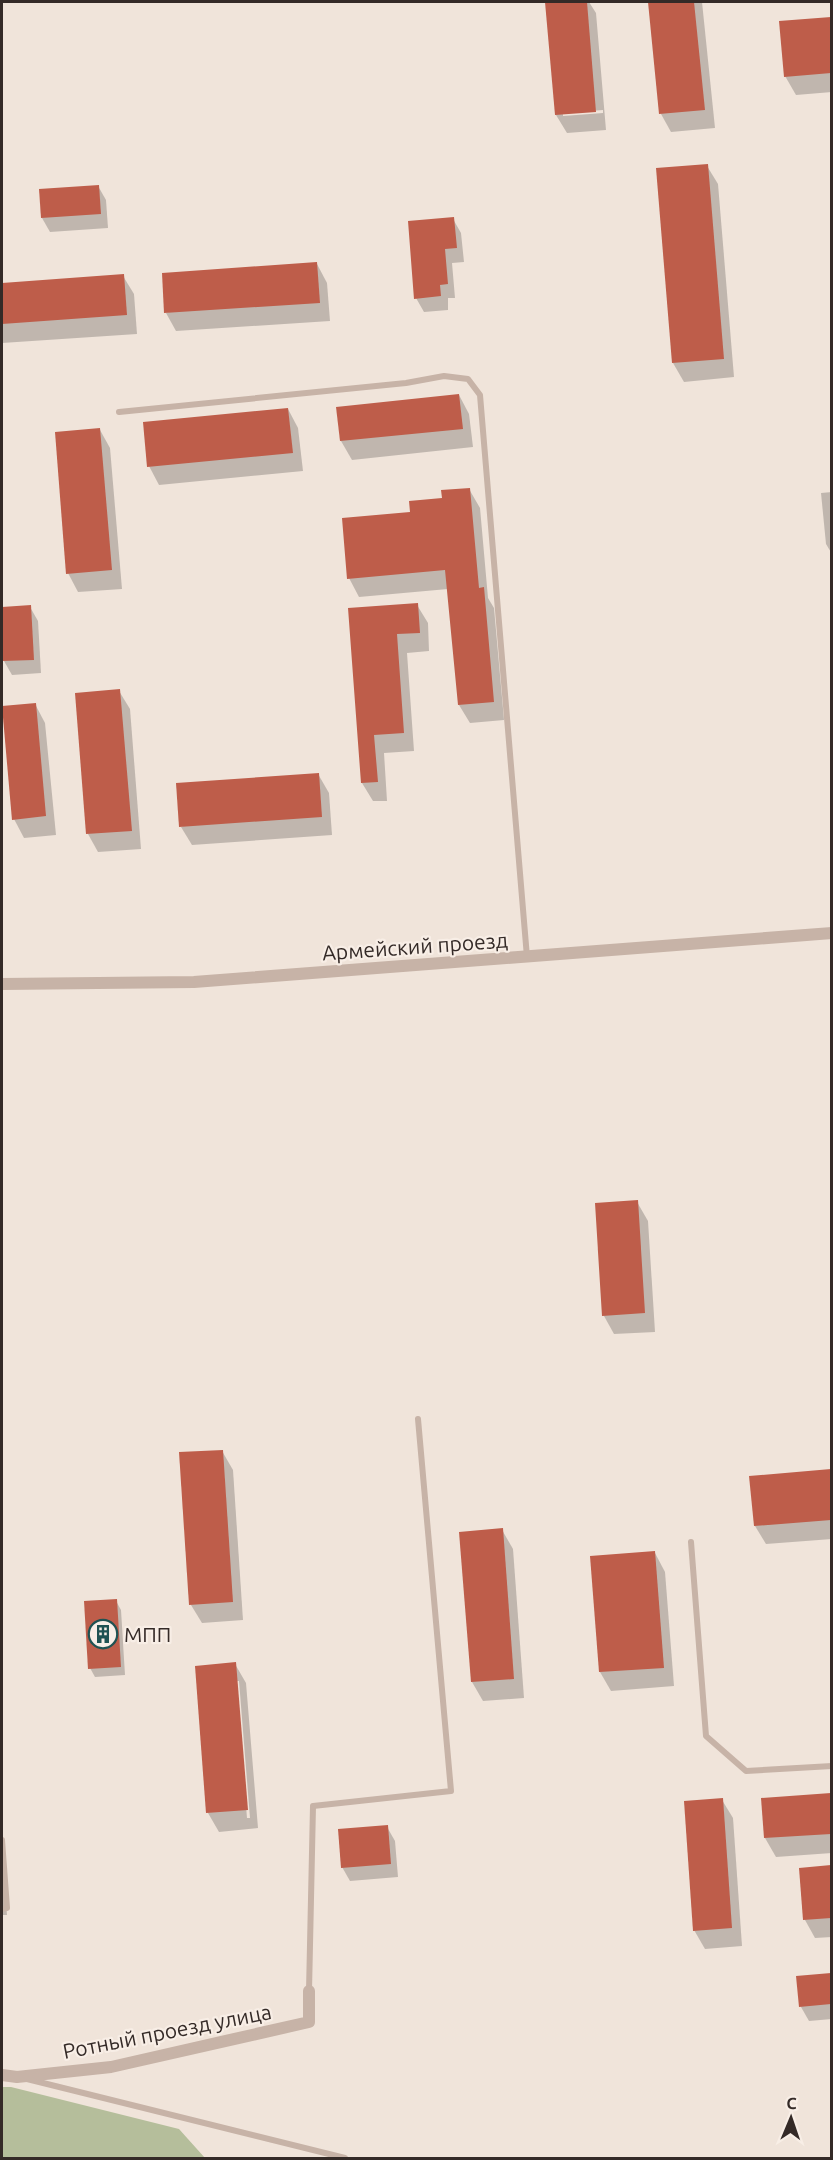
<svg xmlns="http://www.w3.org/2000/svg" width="833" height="2160" font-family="Ubuntu,sans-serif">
  <rect width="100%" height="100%" fill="#f0e4da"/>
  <path fill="#b5be9b" d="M 2,2087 L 11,2087 L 179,2129 L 205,2158 L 2,2158 Z"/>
  <g fill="#0003" fill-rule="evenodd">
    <path d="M 547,2 L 589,2 L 596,13 L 606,130 L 567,133 L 556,115 ZM 603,110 L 603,113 L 563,116 L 563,113 Z"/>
    <path d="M 650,2 L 702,2 L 715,128 L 671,132 L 661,114 Z"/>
    <path d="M 832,18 L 832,92 L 796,95 L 785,76 L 781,23 Z"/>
    <path d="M 707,166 L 718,184 L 734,377 L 684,382 L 673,363 Z"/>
    <path d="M 98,186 L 106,200 L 108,228 L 50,232 L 42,218 Z"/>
    <path d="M 453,219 L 461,233 L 464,262 L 452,263 L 455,298 L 448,298 L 448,310 L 424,312 L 416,298 Z"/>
    <path d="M 317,264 L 327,283 L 330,321 L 176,331 L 166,313 Z"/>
    <path d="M 123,276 L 134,294 L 137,334 L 2,343 L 2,284 Z"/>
    <path d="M 459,395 L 469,414 L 473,447 L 352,460 L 341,441 L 338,408 Z"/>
    <path d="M 288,409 L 298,428 L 303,471 L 159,485 L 149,466 Z"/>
    <path d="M 100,430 L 110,448 L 122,589 L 78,592 L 68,573 Z"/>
    <path d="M 469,489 L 480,508 L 488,598 L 494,608 L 504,720 L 470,723 L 459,705 L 448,589 L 359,597 L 349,578 L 412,513 Z"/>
    <path d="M 832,492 L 832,554 L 826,544 L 821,493 Z"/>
    <path d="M 417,605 L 428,623 L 429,651 L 407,653 L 414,751 L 384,753 L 387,801 L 373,801 L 362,783 L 350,610 Z"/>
    <path d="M 30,607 L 38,621 L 41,673 L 12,675 L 4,661 L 2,608 Z"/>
    <path d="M 119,691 L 130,709 L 141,849 L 98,852 L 88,834 Z"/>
    <path d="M 35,704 L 45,723 L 56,835 L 24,838 L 14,819 Z"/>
    <path d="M 318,774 L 329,793 L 332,835 L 192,845 L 181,827 Z"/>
    <path d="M 637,1202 L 648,1221 L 655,1332 L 614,1334 L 604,1316 Z"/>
    <path d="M 222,1451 L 233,1470 L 243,1620 L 202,1623 L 191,1605 Z"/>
    <path d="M 832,1471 L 832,1539 L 766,1544 L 755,1526 L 751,1477 Z"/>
    <path d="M 502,1530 L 513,1549 L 524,1698 L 483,1701 L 472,1682 L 461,1533 Z"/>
    <path d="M 655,1553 L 665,1572 L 674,1686 L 611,1691 L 600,1672 L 592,1558 Z"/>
    <path d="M 116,1601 L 121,1610 L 125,1675 L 95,1677 L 90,1668 Z"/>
    <path d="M 235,1664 L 246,1683 L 258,1828 L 219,1832 L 208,1813 L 196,1667 ZM 236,1681 L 239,1681 L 250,1818 L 247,1818 Z"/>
    <path d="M 832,1795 L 832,1853 L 776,1857 L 765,1838 L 763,1799 Z"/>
    <path d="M 722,1800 L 733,1818 L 742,1946 L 705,1949 L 694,1930 Z"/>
    <path d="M 387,1827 L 395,1841 L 398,1877 L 350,1881 L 342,1867 Z"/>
    <path d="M 2,1857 L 7,1915 L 2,1915 Z"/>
    <path d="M 832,1866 L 832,1937 L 815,1938 L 805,1920 L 800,1869 Z"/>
    <path d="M 832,1975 L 832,2019 L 809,2021 L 801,2007 L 798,1978 Z"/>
  </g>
  <g fill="#be5d4a">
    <path d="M 545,2 L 587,2 L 596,112 L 555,115 Z"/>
    <path d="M 648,2 L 694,2 L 705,110 L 659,114 Z"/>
    <path d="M 831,17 L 831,73 L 784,77 L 779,21 Z"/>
    <path d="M 708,164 L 724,359 L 672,363 L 656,168 Z"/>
    <path d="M 99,185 L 101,214 L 41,218 L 39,189 Z"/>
    <path d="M 454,217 L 457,248 L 445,249 L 448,284 L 440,285 L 441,296 L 414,299 L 408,221 Z"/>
    <path d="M 317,262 L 320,303 L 164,313 L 162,273 Z"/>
    <path d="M 124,274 L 127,315 L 2,324 L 2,283 Z"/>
    <path d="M 459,394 L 463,429 L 340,441 L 336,407 Z"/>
    <path d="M 288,408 L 293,453 L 147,467 L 143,422 Z"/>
    <path d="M 100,428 L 112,570 L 66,574 L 55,432 Z"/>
    <path d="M 470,488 L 479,588 L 484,587 L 494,702 L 458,705 L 445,570 L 347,579 L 342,518 L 410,512 L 409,501 L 442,498 L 441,490 Z"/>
    <path d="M 418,603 L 420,633 L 397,634 L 404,733 L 374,735 L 378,782 L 361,783 L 348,608 Z"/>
    <path d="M 31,605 L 34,660 L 2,661 L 2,607 Z"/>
    <path d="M 120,689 L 132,831 L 86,834 L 75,693 Z"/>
    <path d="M 36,703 L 46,816 L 12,820 L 2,706 Z"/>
    <path d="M 319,773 L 322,817 L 179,827 L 176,783 Z"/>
    <path d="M 638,1200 L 645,1313 L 602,1316 L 595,1203 Z"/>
    <path d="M 223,1450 L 233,1602 L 189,1605 L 179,1452 Z"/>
    <path d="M 831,1469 L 831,1520 L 754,1526 L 749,1476 Z"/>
    <path d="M 503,1528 L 514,1679 L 471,1682 L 459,1532 Z"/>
    <path d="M 655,1551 L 664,1668 L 599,1672 L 590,1556 Z"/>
    <path d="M 117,1599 L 121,1667 L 88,1669 L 84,1601 Z"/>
    <path d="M 236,1662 L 248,1810 L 206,1813 L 195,1666 Z"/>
    <path d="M 831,1793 L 831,1834 L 764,1838 L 761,1798 Z"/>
    <path d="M 723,1798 L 732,1928 L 693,1931 L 684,1801 Z"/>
    <path d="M 388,1825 L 391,1864 L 341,1868 L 338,1829 Z"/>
    <path d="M 831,1865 L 831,1918 L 803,1920 L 799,1868 Z"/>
    <path d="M 831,1973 L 831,2004 L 799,2007 L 796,1976 Z"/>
  </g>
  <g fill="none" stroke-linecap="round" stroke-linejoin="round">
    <g stroke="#c7b3a7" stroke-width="6">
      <path d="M 119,412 L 406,383 L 444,376 L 468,379 L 480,395 L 527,957"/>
      <path d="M 691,1542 L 706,1736 L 746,1771 L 832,1766"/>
      <path d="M 2,1840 L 7,1908 L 2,1909"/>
      <path d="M 309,1991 L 313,1806 L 451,1791 L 418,1419"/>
      <path d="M 27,2079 L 345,2158"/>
    </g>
    <g stroke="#c7b3a7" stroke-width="12">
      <path d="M 2,984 L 194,982 L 832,933"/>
      <path d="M 2,2075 L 17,2077 L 111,2067 L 309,2022 L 309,1991"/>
    </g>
  </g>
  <defs>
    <g id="building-ring" transform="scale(1.5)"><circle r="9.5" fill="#f8eee6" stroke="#1f5252" stroke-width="1.5"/><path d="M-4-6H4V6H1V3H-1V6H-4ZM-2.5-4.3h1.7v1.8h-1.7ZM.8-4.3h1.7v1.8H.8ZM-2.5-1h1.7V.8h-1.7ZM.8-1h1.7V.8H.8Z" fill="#1f5252"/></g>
  </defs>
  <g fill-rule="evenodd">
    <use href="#building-ring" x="103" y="1634"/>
  </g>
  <g text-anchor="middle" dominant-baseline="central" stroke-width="4.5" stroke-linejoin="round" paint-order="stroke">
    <g font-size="21" fill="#342a27" stroke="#f8eee6">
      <text transform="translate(415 946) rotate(-4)">Армейский проезд</text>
      <text transform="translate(167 2031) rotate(-11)">Ротный проезд улица</text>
    </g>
    <g font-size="21" fill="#342a27" stroke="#f8eee6" text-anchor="start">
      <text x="124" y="1634">МПП</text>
    </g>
  </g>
  <rect width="833" height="2160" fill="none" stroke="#342a27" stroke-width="6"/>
  <g transform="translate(791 2118) rotate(2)" stroke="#f8eee6" stroke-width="4.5" paint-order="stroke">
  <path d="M0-4.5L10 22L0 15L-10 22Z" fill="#342a27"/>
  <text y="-9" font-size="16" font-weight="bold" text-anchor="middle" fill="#342a27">С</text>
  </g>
</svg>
